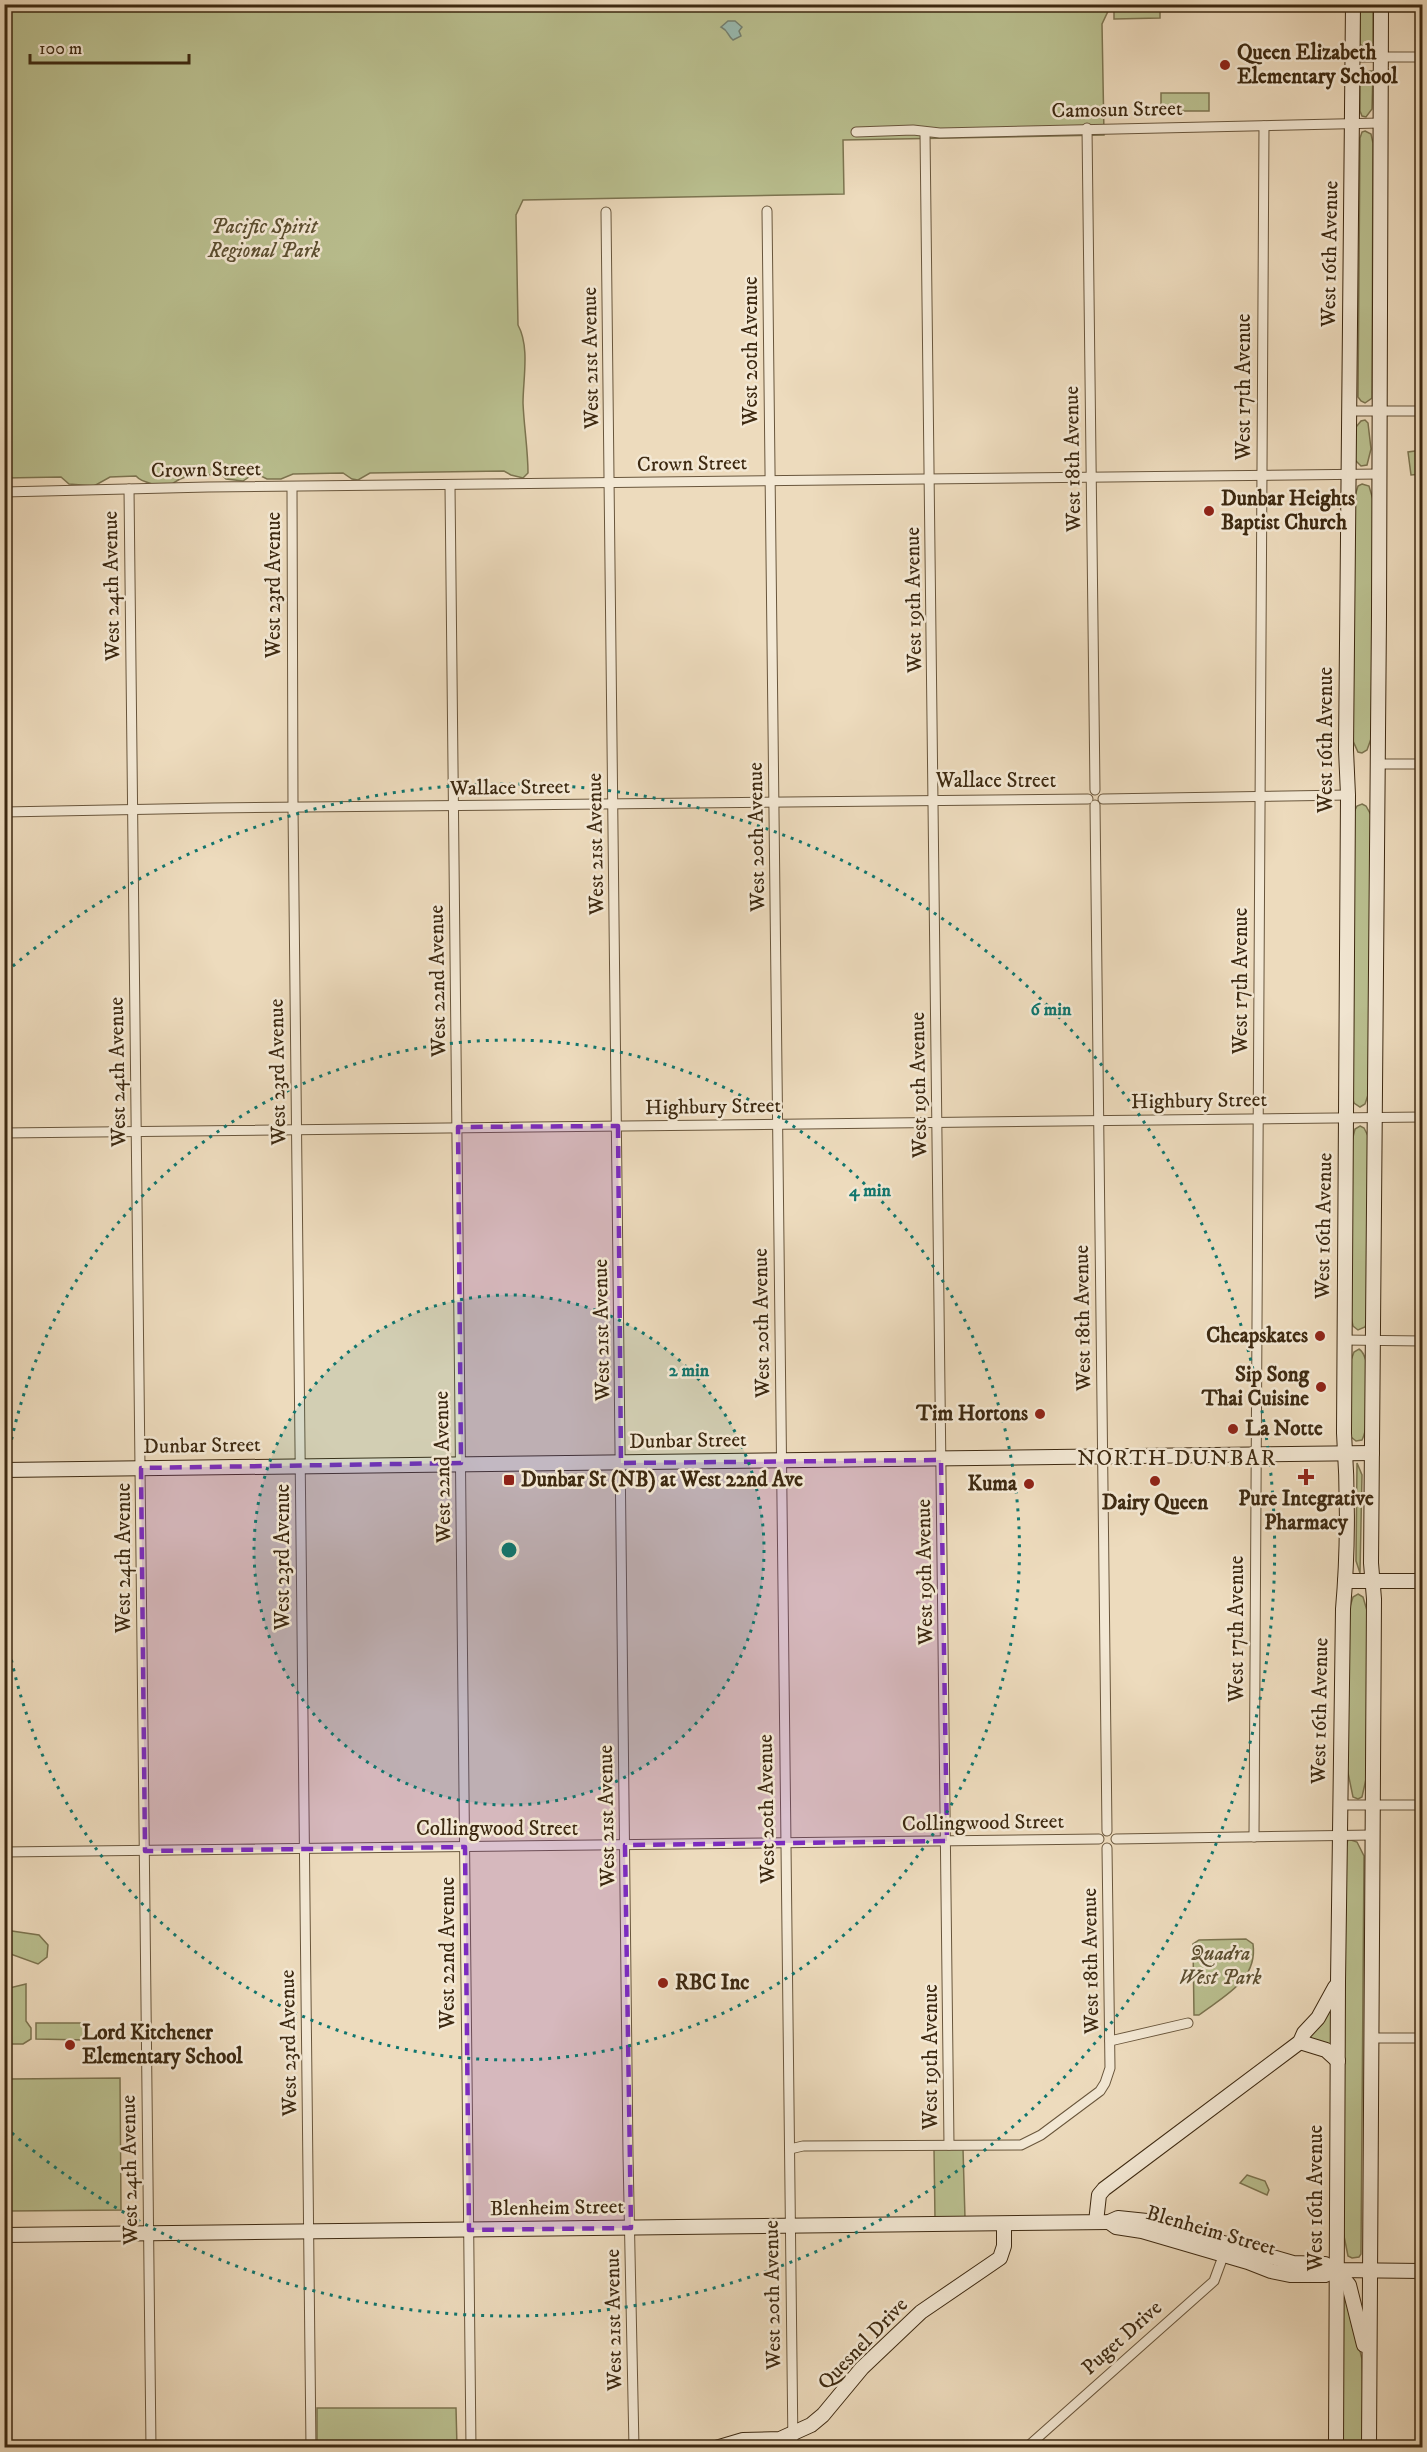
<svg xmlns="http://www.w3.org/2000/svg" width="1427" height="2452" font-family="'IM FELL DW Pica',serif">
  <rect width="100%" height="100%" fill="#eddbbd"/>
  <filter id="stains"><feTurbulence type="fractalNoise" baseFrequency=".00333" numOctaves="4"/><feColorMatrix values="0 0 0 0 .2 0 0 0 0 .09 0 0 0 0 .02 0 0 0 .5 -.17"/></filter>
  <radialGradient id="worn" r=".72"><stop offset=".6" stop-color="#630" stop-opacity="0"/><stop offset="1" stop-color="#630" stop-opacity=".3"/></radialGradient>
  <g fill="#bac090" stroke="#7c7450" stroke-width="1.5">
    <path d="M 4,5 L 1111,5 L 1102,24 L 1104,135 L 843,140 L 844,194 L 523,200 L 516,215 L 518,325 C 530,347 523,379 523,403 C 524,427 528,450 528,473 L 523,478 L 511,475 L 504,471 L 370,473 L 358,480 L 352,479 L 343,473 L 293,474 L 281,479 L 267,479 L 259,475 L 252,475 L 243,481 L 226,479 L 222,475 C 203,475 185,472 170,486 C 160,486 142,483 136,476 L 110,477 L 94,486 L 69,484 L 61,477 L 5,478 Z"/>
    <path d="M 1114,5 L 1160,5 L 1160,18 L 1114,19 Z"/>
    <path d="M 1360,5 L 1373,5 L 1373,44 L 1371,48 L 1366,49 L 1360,44 Z"/>
    <path d="M 1360,71 L 1373,71 L 1372,109 L 1366,117 L 1362,116 L 1360,111 Z"/>
    <rect x="1161" y="93" width="48" height="18"/>
    <path d="M 1365,131 L 1371,134 L 1373,143 L 1372,398 L 1365,403 L 1361,401 L 1358,397 L 1360,138 L 1362,132 Z"/>
    <path d="M 1365,420 L 1368,423 L 1371,449 L 1367,465 L 1361,466 L 1355,460 L 1356,427 L 1361,421 Z"/>
    <path d="M 1422,450 L 1422,474 L 1411,475 L 1408,452 Z"/>
    <path d="M 1362,484 L 1369,486 L 1374,503 L 1372,736 L 1367,750 L 1362,753 L 1358,752 L 1353,741 L 1354,499 L 1358,486 Z"/>
    <path d="M 1362,804 L 1366,806 L 1371,815 L 1370,1089 L 1365,1104 L 1360,1107 L 1354,1103 L 1351,1094 L 1352,816 L 1357,806 Z"/>
    <path d="M 1360,1126 L 1364,1128 L 1370,1140 L 1368,1319 L 1365,1327 L 1358,1330 L 1353,1326 L 1351,1317 L 1351,1145 L 1355,1129 Z"/>
    <path d="M 1359,1349 C 1374,1358 1370,1425 1362,1440 L 1356,1441 L 1351,1437 L 1350,1363 L 1354,1352 Z"/>
    <path d="M 1357,1463 L 1362,1475 L 1360,1573 L 1356,1561 Z"/>
    <path d="M 1358,1594 L 1363,1597 L 1368,1614 L 1366,1779 L 1362,1797 L 1358,1799 L 1353,1797 L 1347,1768 L 1349,1610 L 1353,1597 Z"/>
    <path d="M 1348,1839 L 1357,1842 L 1364,1856 L 1361,2254 L 1359,2257 L 1352,2258 L 1348,2256 L 1342,2226 L 1346,1848 Z"/>
    <path d="M 5,1930 L 39,1935 L 48,1945 L 47,1957 L 38,1964 L 5,1952 Z"/>
    <path d="M 1246,1939 L 1253,1944 C 1258,1980 1224,1996 1199,2015 L 1194,2015 L 1193,1944 L 1199,1940 Z"/>
    <path d="M 26,1984 L 26,2021 L 31,2028 L 31,2039 L 23,2044 L 5,2044 L 5,1989 Z"/>
    <path d="M 1332,2006 L 1332,2047 L 1316,2040 L 1307,2039 Z"/>
    <path d="M 36,2023 L 85,2023 L 85,2040 L 36,2039 Z"/>
    <path d="M 120,2078 L 121,2210 L 10,2211 L 9,2079 Z"/>
    <path d="M 934,2149 L 963,2149 L 965,2218 L 935,2219 Z"/>
    <path d="M 1247,2175 L 1265,2181 L 1269,2190 L 1267,2195 L 1240,2183 Z"/>
    <path d="M 1345,2290 L 1362,2359 L 1364,2447 L 1341,2448 L 1342,2312 Z"/>
    <path d="M 317,2408 L 456,2408 L 457,2447 L 317,2447 Z"/>
  </g>
  <path fill="#99bbb2" stroke="#748172" stroke-width="1.5" d="M 728,21 L 735,21 L 742,27 L 739,31 L 741,36 L 733,40 C 727,35 729,31 721,27 Z"/>
  <g fill="none" stroke-linecap="round" stroke-linejoin="round">
    <g stroke="#69563c" stroke-width="11">
      <g id="street">
        <path d="M 1353,57 L 1422,57"/>
        <path d="M 1087,128 L 1095,790"/>
        <path d="M 856,132 L 913,130 L 940,133 L 1380,123"/>
        <path d="M 925,133 L 949,2145"/>
        <path d="M 767,211 L 793,2448"/>
        <path d="M 606,212 L 628,2155 L 634,2448"/>
        <path d="M 1350,411 L 1422,411"/>
        <path d="M 450,486 L 471,2448"/>
        <path d="M 292,487 L 293,808 L 311,2448"/>
        <path d="M 129,489 L 151,2448"/>
        <path d="M 4,492 L 208,487 L 1379,474"/>
        <path d="M 1377,764 L 1422,764"/>
        <path d="M 1103,799 L 1348,795"/>
        <path d="M 1095,805 L 1107,1831"/>
        <path d="M 4,812 L 213,808 L 1088,799"/>
        <path d="M 4,1133 L 1422,1117"/>
        <path d="M 1344,1340 L 1422,1341"/>
        <path d="M 1340,1805 L 1422,1805"/>
        <path d="M 1254,1837 L 1264,126"/>
        <path d="M 1116,1839 L 1372,1835"/>
        <path d="M 4,1852 L 1099,1839"/>
        <path d="M 1371,2038 L 1422,2038"/>
        <path d="M 1110,2041 L 1188,2023"/>
        <path d="M 790,2149 L 803,2146 L 1021,2145 L 1041,2135 L 1100,2091 L 1105,2083 L 1110,2068 L 1107,1848"/>
        <path d="M 1026,2448 L 1214,2281 L 1225,2251"/>
      </g>
    </g>
    <g stroke="#3d2911" stroke-width="16">
      <g id="secondary">
        <path d="M 4,1470 L 1372,1453"/>
        <path d="M 1345,1581 L 1422,1581"/>
        <path d="M 1300,2042 L 1326,2050 L 1338,2061"/>
        <path d="M 1096,2222 L 1099,2195 L 1104,2189 L 1300,2042 L 1304,2033 L 1318,2018 L 1335,1987"/>
        <path d="M 1109,2222 L 1116,2227 L 1142,2231 L 1248,2262 L 1271,2271 L 1290,2275 L 1325,2275 L 1337,2270"/>
        <path d="M 4,2235 L 1109,2222 L 1118,2218 L 1147,2221 L 1293,2263 L 1325,2264 L 1337,2270 L 1422,2271"/>
        <path d="M 1337,2270 L 1349,2285 L 1364,2345"/>
        <path d="M 716,2448 L 743,2440 L 780,2439 L 811,2425 L 823,2415 L 862,2368 L 921,2312 L 1000,2258 L 1004,2246 L 1004,2224"/>
        <path d="M 1336,2448 L 1338,1982 L 1343,1609 C 1348,1551 1348,1491 1344,1433 L 1348,795 L 1346,750 L 1353,4"/>
        <path d="M 1369,2448 L 1374,1599 L 1371,1563 L 1379,615 L 1381,4"/>
      </g>
    </g>
    <use href="#street" stroke="#f3e8d4" stroke-width="9"/>
    <use href="#secondary" stroke="#f3e8d4" stroke-width="14"/>
  </g>
  <path fill="#7b2cbf" fill-opacity="0.2" stroke="#7b2cbf" stroke-width="4.5" stroke-dasharray="12 8" stroke-linejoin="round" d="M 618,1126 L 621,1463 L 941,1460 L 947,1841 L 625,1845 L 631,2228 L 469,2230 L 465,1847 L 145,1851 L 141,1468 L 461,1463 L 458,1127 Z"/>
  <circle cx="509" cy="1550" r="255" fill="#0f766e" fill-opacity=".12"/>
  <g fill="none" stroke="#0f766e" stroke-width="3" stroke-dasharray="3 6">
    <circle cx="509" cy="1550" r="255"/>
    <path d="M5 1475A510 510 0 1 1 5 1625"/>
    <path d="M6 972A766 766 0 1 1 6 2128"/>
  </g>
  <g fill="#8f2418" stroke="#f3e8d4" stroke-width="2">
    <circle cx="1225" cy="65" r="6"/>
    <circle cx="1209" cy="511" r="6"/>
    <circle cx="1320" cy="1336" r="6"/>
    <circle cx="1321" cy="1387" r="6"/>
    <circle cx="1040" cy="1414" r="6"/>
    <circle cx="1233" cy="1429" r="6"/>
    <path d="M1303 1468h6v6h6v6h-6v6h-6v-6h-6v-6h6z"/>
    <rect x="503" y="1474" width="12" height="12" rx="3"/>
    <circle cx="1155" cy="1481" r="6"/>
    <circle cx="1029" cy="1484" r="6"/>
    <circle cx="663" cy="1983" r="6"/>
    <circle cx="70" cy="2045" r="6"/>
  </g>
  <g text-anchor="middle" dominant-baseline="central" stroke-width="5" stroke-linejoin="round" paint-order="stroke">
    <g font-size="21" font-weight="bold" fill="#3d2911" stroke="#f3e8d4" text-anchor="start">
      <text x="1237" y="53">Queen Elizabeth<tspan x="1237" dy="24">Elementary School</tspan></text>
      <text x="1221" y="499">Dunbar Heights<tspan x="1221" dy="24">Baptist Church</tspan></text>
      <text x="1308" y="1336" text-anchor="end">Cheapskates</text>
      <text x="1309" y="1375" text-anchor="end">Sip Song<tspan x="1309" dy="24">Thai Cuisine</tspan></text>
      <text x="1028" y="1414" text-anchor="end">Tim Hortons</text>
      <text x="1245" y="1429">La Notte</text>
      <text x="521" y="1480">Dunbar St (NB) at West 22nd Ave</text>
      <text x="1017" y="1484" text-anchor="end">Kuma</text>
      <text x="1306" y="1499" text-anchor="middle">Pure Integrative<tspan x="1306" dy="24">Pharmacy</tspan></text>
      <text x="1155" y="1503" text-anchor="middle">Dairy Queen</text>
      <text x="675" y="1983">RBC Inc</text>
      <text x="82" y="2033">Lord Kitchener<tspan x="82" dy="24">Elementary School</tspan></text>
    </g>
    <g font-size="21" fill="#3d2911" stroke="#f3e8d4">
      <text transform="translate(1117 110) rotate(-1)">Camosun Street</text>
      <text transform="translate(1330 254) rotate(-89)">West 16th Avenue</text>
      <text transform="translate(751 351) rotate(-90)">West 20th Avenue</text>
      <text transform="translate(591 358) rotate(-91)">West 21st Avenue</text>
      <text transform="translate(1244 387) rotate(-90)">West 17th Avenue</text>
      <text transform="translate(1073 459) rotate(-91)">West 18th Avenue</text>
      <text transform="translate(692 464) rotate(-1)">Crown Street</text>
      <text transform="translate(206 470) rotate(-1)">Crown Street</text>
      <text transform="translate(274 585) rotate(-90)">West 23rd Avenue</text>
      <text transform="translate(112 586) rotate(-91)">West 24th Avenue</text>
      <text transform="translate(914 600) rotate(-91)">West 19th Avenue</text>
      <text transform="translate(1326 740) rotate(-90)">West 16th Avenue</text>
      <text x="996" y="781">Wallace Street</text>
      <text transform="translate(510 788) rotate(-1)">Wallace Street</text>
      <text transform="translate(757 837) rotate(-91)">West 20th Avenue</text>
      <text transform="translate(596 844) rotate(-91)">West 21st Avenue</text>
      <text transform="translate(438 981) rotate(-91)">West 22nd Avenue</text>
      <text transform="translate(1241 981) rotate(-90)">West 17th Avenue</text>
      <text transform="translate(118 1072) rotate(-91)">West 24th Avenue</text>
      <text transform="translate(278 1072) rotate(-91)">West 23rd Avenue</text>
      <text transform="translate(919 1085) rotate(-91)">West 19th Avenue</text>
      <text transform="translate(1199 1101) rotate(-1)">Highbury Street</text>
      <text transform="translate(713 1107) rotate(-1)">Highbury Street</text>
      <text transform="translate(1324 1226) rotate(-89)">West 16th Avenue</text>
      <text transform="translate(1083 1318) rotate(-91)">West 18th Avenue</text>
      <text transform="translate(762 1323) rotate(-91)">West 20th Avenue</text>
      <text transform="translate(602 1330) rotate(-91)">West 21st Avenue</text>
      <text transform="translate(688 1441) rotate(-1)">Dunbar Street</text>
      <text transform="translate(202 1446) rotate(-1)">Dunbar Street</text>
      <text transform="translate(443 1467) rotate(-91)">West 22nd Avenue</text>
      <text transform="translate(283 1557) rotate(-90)">West 23rd Avenue</text>
      <text transform="translate(124 1558) rotate(-90)">West 24th Avenue</text>
      <text transform="translate(925 1572) rotate(-91)">West 19th Avenue</text>
      <text transform="translate(1237 1629) rotate(-90)">West 17th Avenue</text>
      <text transform="translate(1320 1711) rotate(-89)">West 16th Avenue</text>
      <text transform="translate(767 1809) rotate(-91)">West 20th Avenue</text>
      <text transform="translate(607 1816) rotate(-91)">West 21st Avenue</text>
      <text transform="translate(983 1823) rotate(-1)">Collingwood Street</text>
      <text x="497" y="1829">Collingwood Street</text>
      <text transform="translate(448 1953) rotate(-90)">West 22nd Avenue</text>
      <text transform="translate(1091 1961) rotate(-91)">West 18th Avenue</text>
      <text transform="translate(289 2043) rotate(-91)">West 23rd Avenue</text>
      <text transform="translate(931 2057) rotate(-90)">West 19th Avenue</text>
      <text transform="translate(130 2170) rotate(-91)">West 24th Avenue</text>
      <text transform="translate(1316 2198) rotate(-90)">West 16th Avenue</text>
      <text transform="translate(557 2208) rotate(-1)">Blenheim Street</text>
      <text transform="translate(1211 2231) rotate(16)">Blenheim Street</text>
      <text transform="translate(773 2295) rotate(-91)">West 20th Avenue</text>
      <text transform="translate(614 2320) rotate(-91)">West 21st Avenue</text>
      <text transform="translate(1122 2338) rotate(-42)">Puget Drive</text>
      <text transform="translate(863 2344) rotate(-46)">Quesnel Drive</text>
    </g>
    <g font-size="21" font-style="italic" fill="#5c4f31" stroke="#f3e8d4">
      <text x="264" y="227">Pacific Spirit<tspan x="264" dy="24">Regional Park</tspan></text>
      <text x="1220" y="1954">Quadra<tspan x="1220" dy="24">West Park</tspan></text>
    </g>
    <g font-size="22" letter-spacing="1.5" fill="#3d2911" stroke="#f3e8d4">
      <text x="1177" y="1458">NORTH DUNBAR</text>
    </g>
  </g>
  <circle cx="509" cy="1550" r="9" fill="#0f766e" stroke="#f3e8d4" stroke-width="3"/>
  <g font-size="18" text-anchor="middle" font-weight="bold" fill="#0f766e" stroke="#f3e8d4" stroke-width="5" stroke-linejoin="round" paint-order="stroke">
    <text x="1051" y="1015">6 min</text>
    <text x="870" y="1196">4 min</text>
    <text x="689" y="1376">2 min</text>
  </g>
  <rect width="1427" height="2452" fill="none" stroke="#eddbbd" stroke-width="24"/>
  <rect x="6" y="6" width="1415" height="2440" fill="none" stroke="#3d2911" stroke-width="3"/>
  <rect x="12" y="12" width="1403" height="2428" fill="none" stroke="#3d2911" stroke-width="1.5"/>
  <path d="M30 54v9h159v-9" fill="none" stroke="#3d2911" stroke-width="3"/>
  <text x="39" y="54" font-size="18" fill="#3d2911" stroke="#f3e8d4" stroke-width="4.5" paint-order="stroke">100 m</text>
  <rect width="100%" height="100%" filter="url(#stains)"/>
  <rect width="100%" height="100%" fill="url(#worn)"/>
</svg>
